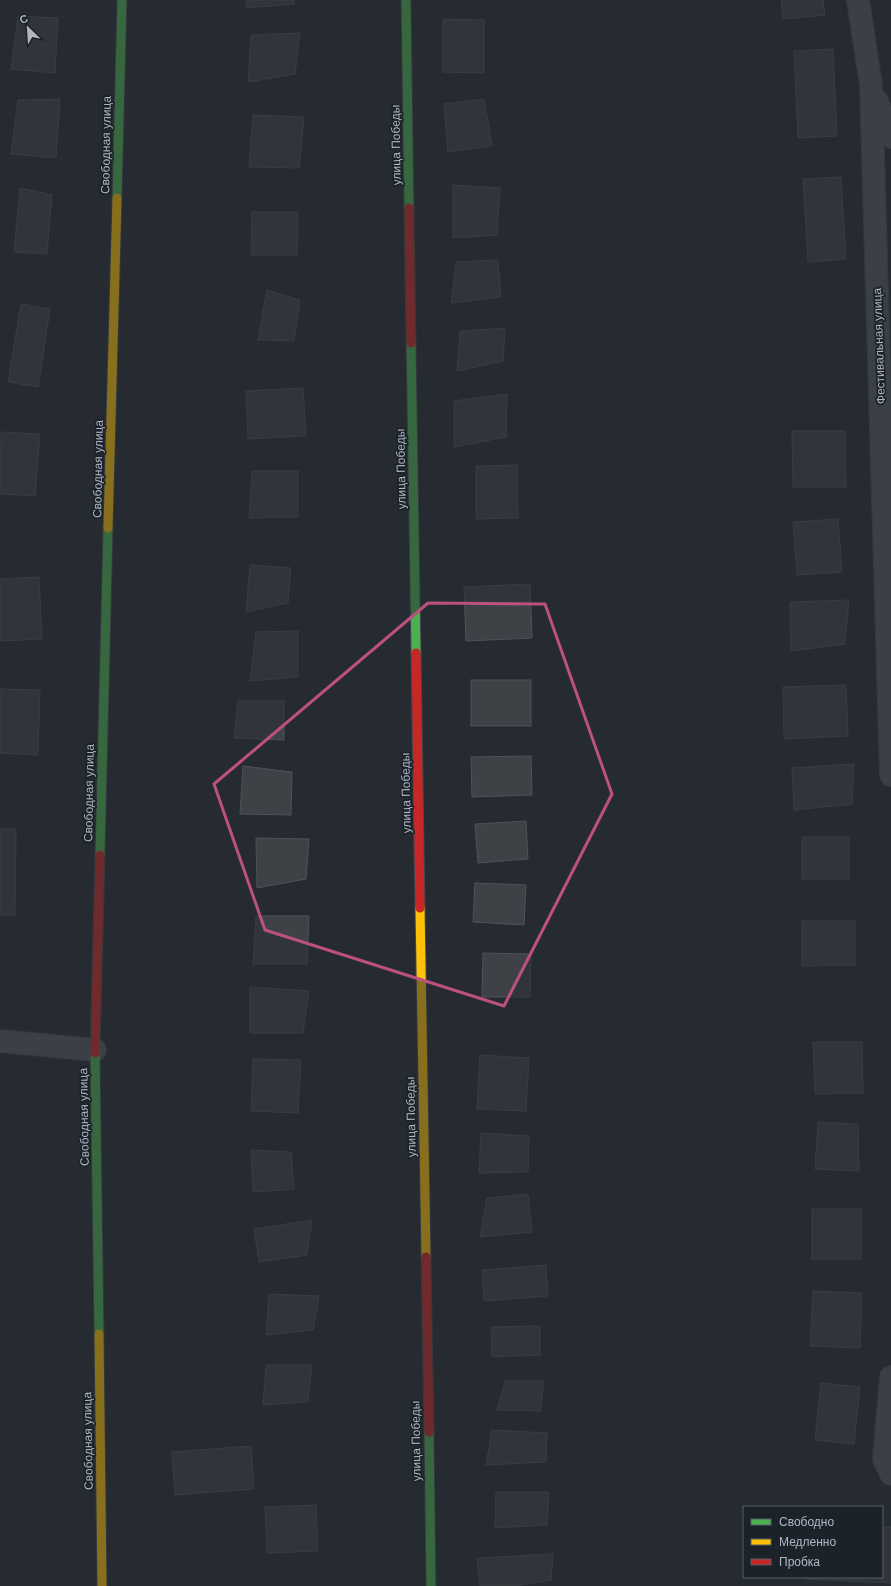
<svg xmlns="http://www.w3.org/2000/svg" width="891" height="1586" font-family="Arial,sans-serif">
  <rect width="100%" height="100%" fill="#262b31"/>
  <g fill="#3e4247" stroke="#4e5259">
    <path d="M 247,0 L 294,0 L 294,4 L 246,8 Z"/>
    <path d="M 781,0 L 823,0 L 825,15 L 783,19 Z"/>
    <path d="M 18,16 L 58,18 L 55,73 L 11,69 Z"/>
    <path d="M 443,19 L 484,20 L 484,73 L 443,72 Z"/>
    <path d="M 300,33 L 295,74 L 248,82 L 251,35 Z"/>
    <path d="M 833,49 L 837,136 L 798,138 L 794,51 Z"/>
    <path d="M 60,99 L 56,158 L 11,154 L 18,100 Z"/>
    <path d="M 484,99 L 492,146 L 448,152 L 444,104 Z"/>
    <path d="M 253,115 L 304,117 L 299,168 L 249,167 Z"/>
    <path d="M 841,177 L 846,259 L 808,262 L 803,179 Z"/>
    <path d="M 453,185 L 500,188 L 497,235 L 453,238 Z"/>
    <path d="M 20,188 L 52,195 L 47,254 L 14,252 Z"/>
    <path d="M 252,212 L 298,212 L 297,255 L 251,255 Z"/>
    <path d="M 498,260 L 501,297 L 451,303 L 456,262 Z"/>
    <path d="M 267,290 L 300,300 L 294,341 L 258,340 Z"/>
    <path d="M 21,304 L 50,309 L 38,387 L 8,382 Z"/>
    <path d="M 505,328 L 503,361 L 457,371 L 460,331 Z"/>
    <path d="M 303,388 L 306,436 L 248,439 L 246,391 Z"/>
    <path d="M 507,394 L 506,437 L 454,447 L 454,401 Z"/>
    <path d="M 792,431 L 845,431 L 846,487 L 793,487 Z"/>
    <path d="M 1,432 L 40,434 L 35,496 L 0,494 Z"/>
    <path d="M 517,465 L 518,518 L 476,519 L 476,466 Z"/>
    <path d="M 252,471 L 298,471 L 298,517 L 249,518 Z"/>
    <path d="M 838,519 L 842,572 L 797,575 L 793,522 Z"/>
    <path d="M 250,565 L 291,568 L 288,603 L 246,612 Z"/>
    <path d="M 39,577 L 42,639 L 0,641 L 0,579 Z"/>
    <path d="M 530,584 L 532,638 L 466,641 L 464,587 Z"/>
    <path d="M 849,600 L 845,644 L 791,651 L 790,602 Z"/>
    <path d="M 298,631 L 298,677 L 250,681 L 256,632 Z"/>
    <rect x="471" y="680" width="60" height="46"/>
    <path d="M 846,685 L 848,736 L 784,739 L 783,687 Z"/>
    <path d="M 0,689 L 40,690 L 38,755 L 0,753 Z"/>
    <path d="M 238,701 L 284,701 L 284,740 L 234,738 Z"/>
    <path d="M 531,756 L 532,795 L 472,797 L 471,757 Z"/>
    <path d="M 854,764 L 852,804 L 794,810 L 792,768 Z"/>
    <path d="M 243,766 L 292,772 L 291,815 L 240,814 Z"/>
    <path d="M 526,821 L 528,859 L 478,863 L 475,824 Z"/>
    <path d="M 0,829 L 16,829 L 15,915 L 0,915 Z"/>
    <rect x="802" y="837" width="47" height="42"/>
    <path d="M 256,838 L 309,839 L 306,879 L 257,888 Z"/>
    <path d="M 475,883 L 526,885 L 524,925 L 473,922 Z"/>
    <path d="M 256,916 L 309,916 L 307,964 L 253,964 Z"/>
    <path d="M 802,921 L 855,921 L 855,965 L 802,966 Z"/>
    <path d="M 483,953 L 531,954 L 530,997 L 482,997 Z"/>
    <path d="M 250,987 L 309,991 L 303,1033 L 250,1033 Z"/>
    <path d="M 813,1042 L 862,1042 L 863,1093 L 815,1094 Z"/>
    <path d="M 480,1055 L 529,1058 L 526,1111 L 477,1109 Z"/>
    <path d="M 253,1059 L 301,1060 L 298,1113 L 251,1111 Z"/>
    <path d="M 818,1122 L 858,1124 L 859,1171 L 815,1169 Z"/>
    <path d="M 481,1133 L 529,1136 L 528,1172 L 479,1173 Z"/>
    <path d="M 251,1150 L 291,1152 L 294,1189 L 253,1192 Z"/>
    <path d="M 528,1194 L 532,1232 L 480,1237 L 487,1198 Z"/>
    <rect x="812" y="1209" width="49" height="50"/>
    <path d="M 312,1220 L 307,1255 L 259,1262 L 254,1229 Z"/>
    <path d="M 546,1265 L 548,1296 L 484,1301 L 482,1270 Z"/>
    <path d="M 813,1291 L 862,1293 L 860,1348 L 810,1346 Z"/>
    <path d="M 269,1294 L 319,1296 L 313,1330 L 266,1335 Z"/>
    <path d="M 540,1326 L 540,1355 L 492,1357 L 491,1327 Z"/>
    <path d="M 266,1365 L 312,1365 L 308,1402 L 263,1405 Z"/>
    <path d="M 505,1381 L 544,1381 L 540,1411 L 497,1410 Z"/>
    <path d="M 821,1383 L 860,1387 L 854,1444 L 815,1440 Z"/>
    <path d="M 492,1430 L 547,1433 L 546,1462 L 486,1465 Z"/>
    <path d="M 251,1446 L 254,1489 L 175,1495 L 172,1452 Z"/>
    <path d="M 496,1492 L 549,1492 L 547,1525 L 495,1528 Z"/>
    <path d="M 316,1505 L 318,1551 L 267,1553 L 265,1507 Z"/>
    <path d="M 882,1527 L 891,1527 L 891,1583 L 806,1579 L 806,1577 L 882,1577 Z"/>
    <path d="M 553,1554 L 551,1580 L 515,1586 L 480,1586 L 477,1558 Z"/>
  </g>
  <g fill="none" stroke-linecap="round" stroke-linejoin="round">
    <g stroke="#44474c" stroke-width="24">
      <g id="street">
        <path d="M 858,0 L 871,85 L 891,775"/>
        <path d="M 877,101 L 891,137"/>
        <path d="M 0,1041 L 95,1050"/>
        <path d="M 891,1377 L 884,1459 L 891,1474"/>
      </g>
    </g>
    <g stroke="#44474c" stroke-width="11">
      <g id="fast">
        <path d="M 406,0 L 409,208"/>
        <path d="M 117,198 L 122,0"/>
        <path d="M 411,343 L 416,653"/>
        <path d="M 100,855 L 108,528"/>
        <path d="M 95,1053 L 99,1334"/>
        <path d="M 429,1432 L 431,1586"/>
      </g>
    </g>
    <g stroke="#44474c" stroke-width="11">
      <g id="slow">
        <path d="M 108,528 L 117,198"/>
        <path d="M 420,908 L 426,1257"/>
        <path d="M 99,1334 L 102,1586"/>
      </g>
    </g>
    <g stroke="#44474c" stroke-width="11">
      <g id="jam">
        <path d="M 409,208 L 411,343"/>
        <path d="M 416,653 L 420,908"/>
        <path d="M 95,1053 L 100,855"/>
        <path d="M 426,1257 L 429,1432"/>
      </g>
    </g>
    <use href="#street" stroke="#565a60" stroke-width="22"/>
    <use href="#fast" stroke="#4caf50" stroke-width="9"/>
    <use href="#slow" stroke="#ffc107" stroke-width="9"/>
    <use href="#jam" stroke="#c62828" stroke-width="9"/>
  </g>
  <path d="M0 0H891V1586H0ZM 428,603 L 545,604 L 612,794 L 504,1006 L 265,930 L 214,784 Z" fill="#262b31" fill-opacity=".55" fill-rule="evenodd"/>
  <path fill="none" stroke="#bc507f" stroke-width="3" stroke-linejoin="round" d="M 428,603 L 545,604 L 612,794 L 504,1006 L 265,930 L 214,784 Z"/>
  <g text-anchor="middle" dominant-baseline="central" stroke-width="3.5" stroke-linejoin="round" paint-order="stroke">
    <g font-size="12" fill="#b0b7c2" stroke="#1b222a">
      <text transform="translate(106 145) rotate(-89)">Свободная улица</text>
      <text transform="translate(396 145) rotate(-91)">улица Победы</text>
      <text transform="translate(879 346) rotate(-92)">Фестивальная улица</text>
      <text transform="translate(98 469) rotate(-89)">Свободная улица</text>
      <text transform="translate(401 469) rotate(-91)">улица Победы</text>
      <text transform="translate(89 793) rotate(-89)">Свободная улица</text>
      <text transform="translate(406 793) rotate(-91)">улица Победы</text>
      <text transform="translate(84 1117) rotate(-91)">Свободная улица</text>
      <text transform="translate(411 1117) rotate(-91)">улица Победы</text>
      <text transform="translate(88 1441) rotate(-91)">Свободная улица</text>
      <text transform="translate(416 1441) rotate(-91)">улица Победы</text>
    </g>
  </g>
  <rect x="743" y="1506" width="140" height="72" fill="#1b222a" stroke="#575e67"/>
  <rect x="751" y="1519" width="20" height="6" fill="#4caf50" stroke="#575e67"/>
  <text x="779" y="1526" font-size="12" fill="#b0b7c2">Свободно</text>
  <rect x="751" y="1539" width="20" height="6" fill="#ffc107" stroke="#575e67"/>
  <text x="779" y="1546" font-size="12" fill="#b0b7c2">Медленно</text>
  <rect x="751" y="1559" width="20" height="6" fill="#c62828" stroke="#575e67"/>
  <text x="779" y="1566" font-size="12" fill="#b0b7c2">Пробка</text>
  <g transform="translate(28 28) rotate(335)" stroke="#1b222a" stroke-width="3" paint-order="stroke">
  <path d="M0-3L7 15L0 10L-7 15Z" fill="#b0b7c2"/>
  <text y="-6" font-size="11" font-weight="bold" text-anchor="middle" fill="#b0b7c2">С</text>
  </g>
</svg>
